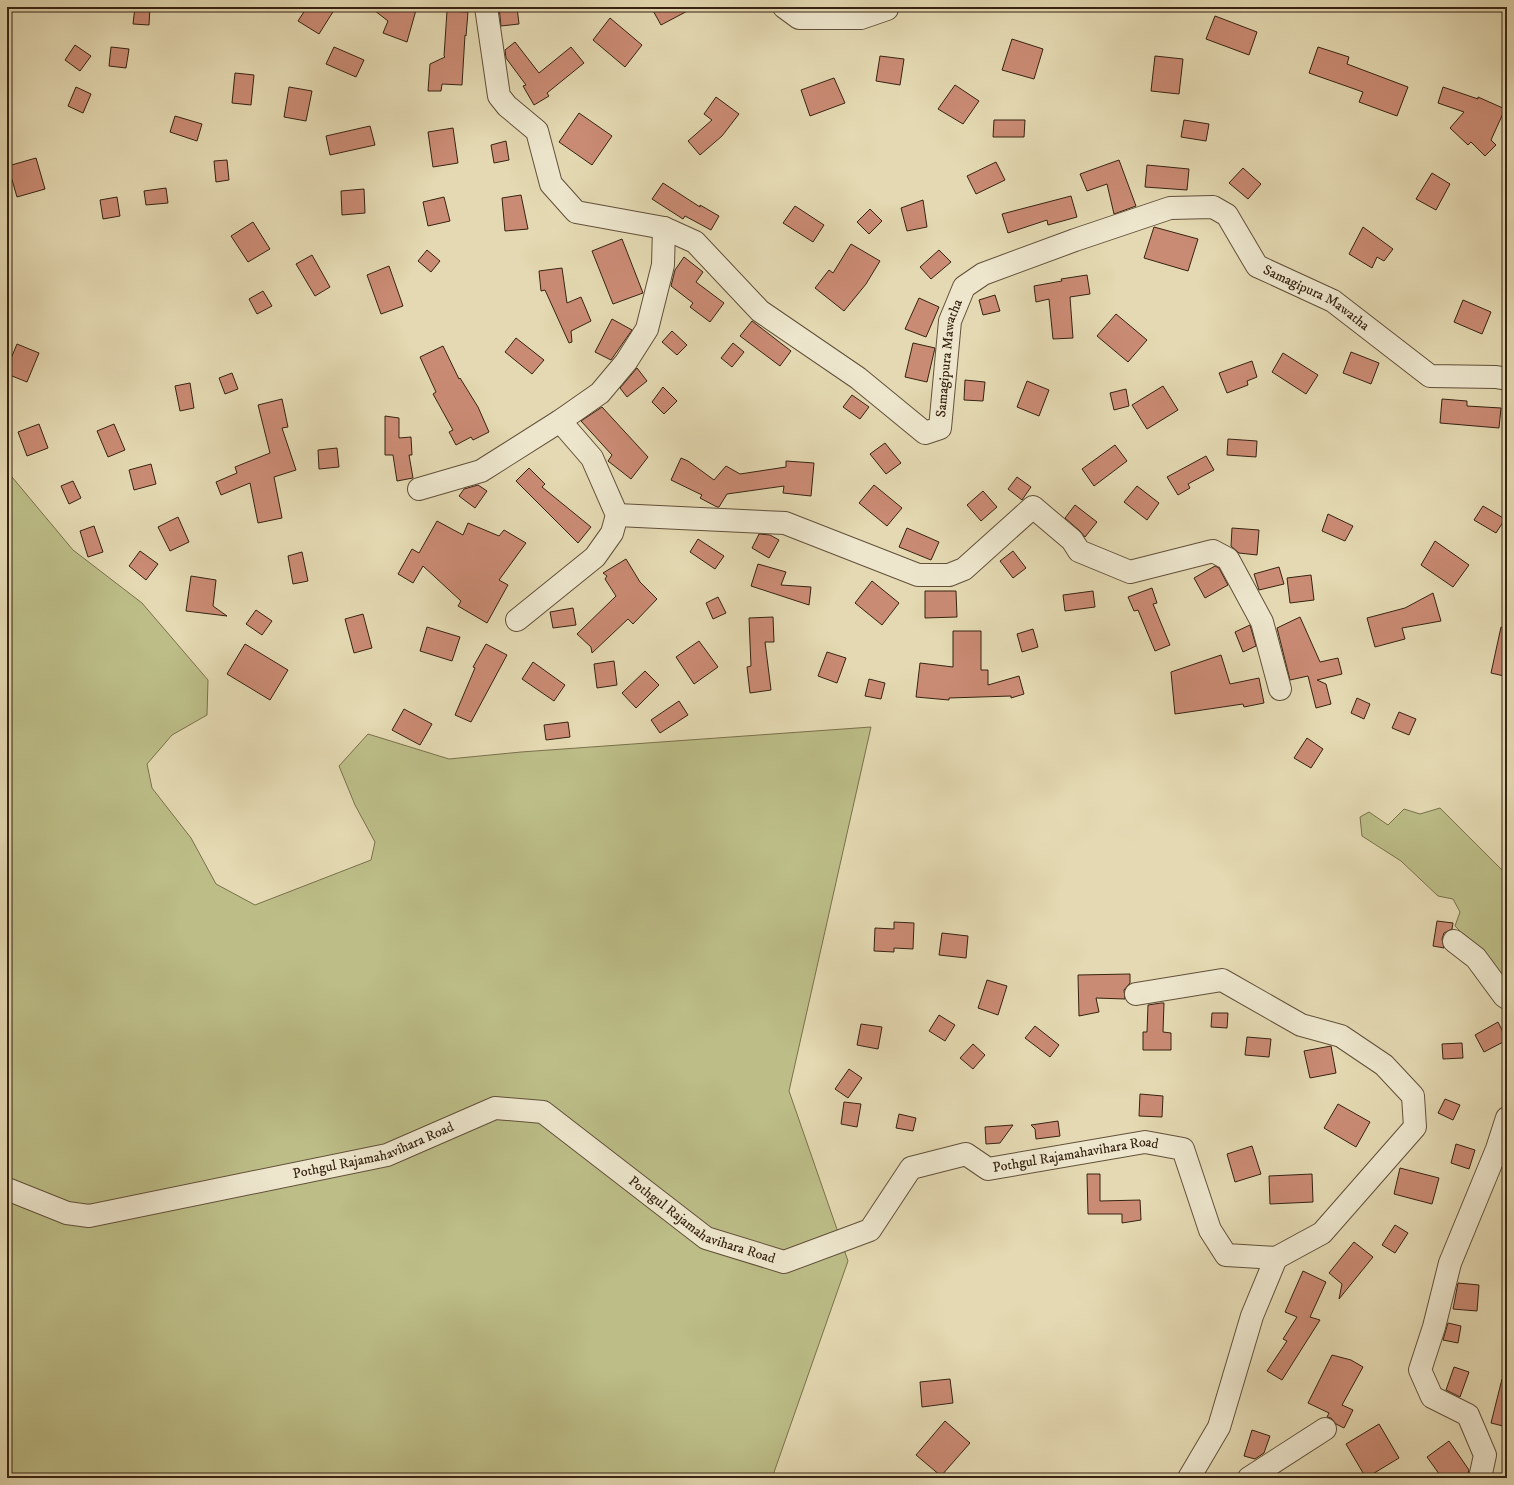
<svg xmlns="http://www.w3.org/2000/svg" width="1514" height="1485" font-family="'IM FELL DW Pica',serif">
  <rect width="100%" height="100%" fill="#e4d9b2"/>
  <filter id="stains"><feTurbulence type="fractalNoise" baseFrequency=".005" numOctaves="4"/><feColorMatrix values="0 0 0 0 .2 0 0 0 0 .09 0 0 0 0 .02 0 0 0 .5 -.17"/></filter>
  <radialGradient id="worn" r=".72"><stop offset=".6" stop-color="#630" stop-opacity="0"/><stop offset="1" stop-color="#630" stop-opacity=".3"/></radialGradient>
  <g fill="#bcbd87" stroke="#7a704c">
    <path d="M 7,471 L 73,550 L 142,603 L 208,680 L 207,715 L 172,735 L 147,764 L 152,788 L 191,838 L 216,884 L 255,905 L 371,860 L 375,842 L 355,805 L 339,766 L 368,734 L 449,759 L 521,752 L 871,727 L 789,1091 L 848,1261 L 772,1478 L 7,1478 Z"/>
    <path d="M 1440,808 L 1507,875 L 1507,991 L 1488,960 L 1455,926 L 1460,912 L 1453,899 L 1438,896 L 1401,861 L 1362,836 L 1360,817 L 1369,812 L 1388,825 L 1404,809 L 1420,814 Z"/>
  </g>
  <g fill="#ca8b74" stroke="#372311">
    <path d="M 135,7 L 150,7 L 149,25 L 133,24 Z"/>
    <path d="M 307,7 L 336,7 L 319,34 L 298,21 Z"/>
    <path d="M 370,7 L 409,7 L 416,10 L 407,42 L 383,33 L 388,21 Z"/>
    <path d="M 499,7 L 517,7 L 519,24 L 501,26 Z"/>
    <path d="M 651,7 L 695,7 L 661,25 Z"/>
    <path d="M 447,11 L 468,12 L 466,36 L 465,35 L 462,85 L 442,84 L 441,91 L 428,91 L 430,64 L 445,57 L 444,56 Z"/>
    <path d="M 1215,16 L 1257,32 L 1249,55 L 1206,39 Z"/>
    <path d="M 610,18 L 642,45 L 625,67 L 593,40 Z"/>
    <path d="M 1012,39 L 1043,49 L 1034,79 L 1002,70 Z"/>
    <path d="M 515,42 L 539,73 L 571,47 L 584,63 L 547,93 L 549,96 L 534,105 L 523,86 L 526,85 L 506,58 L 505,50 Z"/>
    <path d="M 75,45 L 91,56 L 80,71 L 65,60 Z"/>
    <path d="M 111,47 L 129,49 L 126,68 L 109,66 Z"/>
    <path d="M 334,47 L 364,60 L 356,77 L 326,64 Z"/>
    <path d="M 1318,47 L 1349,57 L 1347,64 L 1408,87 L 1397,116 L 1359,102 L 1363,92 L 1309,73 Z"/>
    <path d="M 880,56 L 904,59 L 900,85 L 876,81 Z"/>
    <path d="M 1155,56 L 1183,59 L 1179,94 L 1151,91 Z"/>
    <path d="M 235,73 L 254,75 L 251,105 L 232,103 Z"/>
    <path d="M 834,78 L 845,103 L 810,116 L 801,90 Z"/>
    <path d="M 955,85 L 979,101 L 963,124 L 938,109 Z"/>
    <path d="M 76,87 L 91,94 L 83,113 L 68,106 Z"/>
    <path d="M 289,87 L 312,91 L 306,121 L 284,117 Z"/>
    <path d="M 1443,87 L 1478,99 L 1478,97 L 1505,109 L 1491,140 L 1496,145 L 1485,156 L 1471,142 L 1468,145 L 1450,128 L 1464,112 L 1438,103 Z"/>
    <path d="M 716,97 L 739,114 L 722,136 L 700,155 L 688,141 L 712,120 L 704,114 Z"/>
    <path d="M 579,113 L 612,136 L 592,165 L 559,142 Z"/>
    <path d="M 175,116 L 202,124 L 197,141 L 170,132 Z"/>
    <path d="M 994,120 L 1025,120 L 1024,137 L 993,137 Z"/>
    <path d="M 1184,120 L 1209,124 L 1206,141 L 1181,137 Z"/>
    <path d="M 370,126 L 375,145 L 330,155 L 326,136 Z"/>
    <path d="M 453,128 L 458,163 L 433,167 L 428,132 Z"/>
    <path d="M 506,141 L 509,160 L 494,163 L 491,145 Z"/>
    <path d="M 36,158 L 45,189 L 17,197 L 8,166 Z"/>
    <path d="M 227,160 L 229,180 L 216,182 L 214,161 Z"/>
    <path d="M 1119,160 L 1136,206 L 1114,214 L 1107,184 L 1087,191 L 1080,174 Z"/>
    <path d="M 996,162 L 1005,180 L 976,194 L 967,176 Z"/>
    <path d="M 1147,165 L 1189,169 L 1187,190 L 1145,187 Z"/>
    <path d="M 1243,168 L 1261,184 L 1248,199 L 1229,183 Z"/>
    <path d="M 1432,173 L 1450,184 L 1436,210 L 1416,199 Z"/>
    <path d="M 663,183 L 700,207 L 700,205 L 719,216 L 711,230 L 685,216 L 683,219 L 652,199 Z"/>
    <path d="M 166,188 L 168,203 L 146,205 L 144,191 Z"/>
    <path d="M 364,189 L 365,213 L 342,215 L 341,191 Z"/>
    <path d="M 521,195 L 528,229 L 505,231 L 502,198 Z"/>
    <path d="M 1071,196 L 1077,217 L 1048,225 L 1047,220 L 1008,233 L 1002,214 Z"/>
    <path d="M 117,197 L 120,216 L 103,219 L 100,200 Z"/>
    <path d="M 444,197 L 450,221 L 428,226 L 423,202 Z"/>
    <path d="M 923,200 L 927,227 L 907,231 L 901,208 Z"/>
    <path d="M 795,206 L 824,225 L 813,242 L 783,223 Z"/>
    <path d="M 870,209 L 882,221 L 869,234 L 857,222 Z"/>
    <path d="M 253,222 L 270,249 L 248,262 L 231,236 Z"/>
    <path d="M 1154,227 L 1198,239 L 1188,271 L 1144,258 Z"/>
    <path d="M 1363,227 L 1393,249 L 1384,261 L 1377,257 L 1372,268 L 1349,254 Z"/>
    <path d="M 622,239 L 643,293 L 613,304 L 592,251 Z"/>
    <path d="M 851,244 L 880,261 L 866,284 L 844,311 L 815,288 L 829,270 L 833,273 Z"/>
    <path d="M 427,250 L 440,261 L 431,272 L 418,261 Z"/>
    <path d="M 939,250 L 951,262 L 931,279 L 920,267 Z"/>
    <path d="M 312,255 L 330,287 L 315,296 L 296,264 Z"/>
    <path d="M 684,257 L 703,272 L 696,282 L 724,303 L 710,322 L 690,307 L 693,303 L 671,286 L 675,270 Z"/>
    <path d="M 389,266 L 403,306 L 381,314 L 367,275 Z"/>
    <path d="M 562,268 L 567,303 L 581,297 L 591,321 L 571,331 L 572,342 L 569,343 L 545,290 L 541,291 L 539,271 Z"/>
    <path d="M 1087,275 L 1090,294 L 1070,297 L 1073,338 L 1053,339 L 1049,299 L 1036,302 L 1034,286 L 1062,281 L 1061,279 Z"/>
    <path d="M 263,291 L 272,306 L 257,314 L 249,299 Z"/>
    <path d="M 995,295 L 1000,311 L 983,315 L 979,300 Z"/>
    <path d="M 919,298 L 939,307 L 926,337 L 905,329 Z"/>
    <path d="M 1463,300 L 1491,312 L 1482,334 L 1454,322 Z"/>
    <path d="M 1116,314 L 1147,340 L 1128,362 L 1097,336 Z"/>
    <path d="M 612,319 L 632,330 L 611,360 L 595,352 Z"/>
    <path d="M 752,321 L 791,351 L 780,366 L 740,336 Z"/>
    <path d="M 672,331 L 687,345 L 677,355 L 662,342 Z"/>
    <path d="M 516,338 L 544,360 L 532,374 L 505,352 Z"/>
    <path d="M 733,343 L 744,352 L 732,367 L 721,358 Z"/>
    <path d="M 913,343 L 935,348 L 927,382 L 905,377 Z"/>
    <path d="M 17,344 L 39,353 L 27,382 L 7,374 L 7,368 Z"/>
    <path d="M 443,346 L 459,379 L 460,378 L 478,407 L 489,432 L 473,440 L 471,437 L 456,445 L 449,432 L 453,430 L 433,394 L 436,392 L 420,357 Z"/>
    <path d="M 1351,352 L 1379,363 L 1371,384 L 1343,373 Z"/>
    <path d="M 1283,353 L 1318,375 L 1306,394 L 1272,372 Z"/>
    <path d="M 1252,361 L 1257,377 L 1247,381 L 1248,385 L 1227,393 L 1219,373 Z"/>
    <path d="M 637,368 L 647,381 L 627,397 L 620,388 Z"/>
    <path d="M 232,373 L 238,389 L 225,394 L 219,378 Z"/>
    <path d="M 965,380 L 985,382 L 983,401 L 964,400 Z"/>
    <path d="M 1027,381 L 1049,390 L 1039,416 L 1017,407 Z"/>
    <path d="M 190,383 L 194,408 L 180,411 L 175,386 Z"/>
    <path d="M 1163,386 L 1178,410 L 1147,429 L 1132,405 Z"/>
    <path d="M 663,387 L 677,401 L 664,414 L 652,402 Z"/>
    <path d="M 1126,389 L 1129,406 L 1114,410 L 1110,393 Z"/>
    <path d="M 852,395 L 869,407 L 860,419 L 843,407 Z"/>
    <path d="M 282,399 L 288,427 L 282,428 L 296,470 L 274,477 L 282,518 L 258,523 L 250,483 L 221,495 L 216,482 L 237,473 L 235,467 L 270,453 L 258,405 Z"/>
    <path d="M 1442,399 L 1467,401 L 1467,406 L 1501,408 L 1499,428 L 1440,423 Z"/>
    <path d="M 602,407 L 648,457 L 631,479 L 608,461 L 612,455 L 581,421 Z"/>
    <path d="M 385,416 L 399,418 L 399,438 L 411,437 L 412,455 L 409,455 L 413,478 L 397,481 L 393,455 L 385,455 Z"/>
    <path d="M 39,424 L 48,448 L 27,456 L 18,432 Z"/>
    <path d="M 114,424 L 125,450 L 108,457 L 97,431 Z"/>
    <path d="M 1228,439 L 1257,441 L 1256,457 L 1227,455 Z"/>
    <path d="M 885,443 L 901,463 L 886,474 L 870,454 Z"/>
    <path d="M 1115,445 L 1127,461 L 1094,486 L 1082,469 Z"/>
    <path d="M 337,448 L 339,467 L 319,469 L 318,450 Z"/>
    <path d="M 1206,456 L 1214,470 L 1188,484 L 1190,488 L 1178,495 L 1167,477 Z"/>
    <path d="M 681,458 L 688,461 L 714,480 L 726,466 L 740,474 L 786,467 L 786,461 L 814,463 L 811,496 L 783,493 L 784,486 L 727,494 L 719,507 L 717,507 L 700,498 L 702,495 L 671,480 Z"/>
    <path d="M 151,464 L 156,484 L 134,490 L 129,470 Z"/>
    <path d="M 529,468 L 545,484 L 542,487 L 591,527 L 578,543 L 516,481 Z"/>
    <path d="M 1017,477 L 1031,487 L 1022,500 L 1008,489 Z"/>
    <path d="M 73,481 L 81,498 L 69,504 L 61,486 Z"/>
    <path d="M 478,485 L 487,491 L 475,508 L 459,496 L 464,489 Z"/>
    <path d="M 874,485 L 902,508 L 887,526 L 859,503 Z"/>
    <path d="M 1137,486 L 1159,503 L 1147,520 L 1124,502 Z"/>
    <path d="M 983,491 L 997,507 L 981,521 L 967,505 Z"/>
    <path d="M 1075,505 L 1097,522 L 1085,537 L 1080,531 L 1065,518 Z"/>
    <path d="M 1483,506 L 1505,519 L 1496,533 L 1474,520 Z"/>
    <path d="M 1328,514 L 1353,526 L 1345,541 L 1322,531 Z"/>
    <path d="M 178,517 L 189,542 L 170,551 L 158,527 Z"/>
    <path d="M 437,521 L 463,535 L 468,523 L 499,536 L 504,530 L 526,543 L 499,580 L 508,585 L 487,623 L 458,606 L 461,601 L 423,566 L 413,583 L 398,574 L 412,549 L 419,553 Z"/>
    <path d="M 94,526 L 103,552 L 88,557 L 80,531 Z"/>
    <path d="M 907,528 L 939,542 L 931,560 L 899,547 Z"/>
    <path d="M 1232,528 L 1259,530 L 1257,555 L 1239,553 L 1231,546 Z"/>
    <path d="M 759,534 L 770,535 L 779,540 L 769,558 L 752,548 Z"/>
    <path d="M 698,539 L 724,556 L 715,569 L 690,552 Z"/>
    <path d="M 1435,541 L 1469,565 L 1453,587 L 1421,565 Z"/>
    <path d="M 140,551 L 158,564 L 146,580 L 129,566 Z"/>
    <path d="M 1013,551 L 1026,568 L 1013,578 L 1000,561 Z"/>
    <path d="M 302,552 L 308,581 L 293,584 L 288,556 Z"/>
    <path d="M 626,559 L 640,582 L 657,599 L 633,624 L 628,619 L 592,653 L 591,647 L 577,634 L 616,596 L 605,579 L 607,576 L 603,573 Z"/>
    <path d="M 758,564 L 786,572 L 781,585 L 811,587 L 809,605 L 751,586 Z"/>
    <path d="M 1215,566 L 1219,568 L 1228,585 L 1205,598 L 1194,578 Z"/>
    <path d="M 1279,567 L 1284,584 L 1259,590 L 1254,574 Z"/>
    <path d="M 1311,575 L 1314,600 L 1290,603 L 1287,578 Z"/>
    <path d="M 191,576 L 216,580 L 213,606 L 227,616 L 186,611 Z"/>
    <path d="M 872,581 L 899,603 L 882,625 L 855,603 Z"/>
    <path d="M 1152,588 L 1157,603 L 1153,604 L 1170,645 L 1155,651 L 1138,610 L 1134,611 L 1128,597 Z"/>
    <path d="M 925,591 L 956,591 L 957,617 L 925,618 Z"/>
    <path d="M 1093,591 L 1095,607 L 1065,611 L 1063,595 Z"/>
    <path d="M 1433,593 L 1441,621 L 1402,628 L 1405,639 L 1375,647 L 1367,618 L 1405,608 Z"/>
    <path d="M 718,597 L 726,613 L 713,619 L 706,603 Z"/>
    <path d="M 573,608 L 576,625 L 553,628 L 550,612 Z"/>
    <path d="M 256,610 L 272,621 L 262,635 L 246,624 Z"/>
    <path d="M 363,614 L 372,648 L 354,653 L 345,619 Z"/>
    <path d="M 773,617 L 774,642 L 765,642 L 771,690 L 750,693 L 747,667 L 751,666 L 749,618 Z"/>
    <path d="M 1300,617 L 1320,662 L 1338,658 L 1342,674 L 1317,680 L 1326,684 L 1331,704 L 1316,708 L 1308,676 L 1290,680 L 1277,628 Z"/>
    <path d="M 1250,625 L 1256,646 L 1243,652 L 1235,632 Z"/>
    <path d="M 427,627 L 460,637 L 452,661 L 420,651 Z"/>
    <path d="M 1501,627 L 1507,628 L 1507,663 L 1504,676 L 1491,673 Z"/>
    <path d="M 1033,629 L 1038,647 L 1022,652 L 1017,634 Z"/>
    <path d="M 953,631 L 981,631 L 981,670 L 988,670 L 988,685 L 1019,676 L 1024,694 L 1011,698 L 1011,696 L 949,698 L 949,700 L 916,697 L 920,663 L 953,667 Z"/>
    <path d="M 699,641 L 718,667 L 694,684 L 676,657 Z"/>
    <path d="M 245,644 L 288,670 L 270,700 L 227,674 Z"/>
    <path d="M 486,644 L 507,655 L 471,722 L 455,715 L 475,668 L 473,667 Z"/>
    <path d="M 827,652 L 846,658 L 837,683 L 818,676 Z"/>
    <path d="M 1221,655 L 1230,684 L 1259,678 L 1264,703 L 1244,707 L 1243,704 L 1175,714 L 1171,672 Z"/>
    <path d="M 614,661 L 617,685 L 597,688 L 594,664 Z"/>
    <path d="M 533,662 L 565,685 L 554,701 L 522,679 Z"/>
    <path d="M 645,671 L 659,685 L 636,708 L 622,693 Z"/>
    <path d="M 869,679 L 885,683 L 881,699 L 865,696 Z"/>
    <path d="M 1357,698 L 1370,704 L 1364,719 L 1351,713 Z"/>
    <path d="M 679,701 L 688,715 L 660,733 L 651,720 Z"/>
    <path d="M 404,709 L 432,724 L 420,745 L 392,730 Z"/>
    <path d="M 1399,712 L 1416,719 L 1409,735 L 1392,728 Z"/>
    <path d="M 568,722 L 570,737 L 546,740 L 544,725 Z"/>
    <path d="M 1307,738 L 1323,749 L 1311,768 L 1294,758 Z"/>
    <path d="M 1437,921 L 1453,923 L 1452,929 L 1444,933 L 1442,939 L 1444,948 L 1433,946 Z"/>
    <path d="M 894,922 L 914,923 L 913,949 L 894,948 L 894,952 L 874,951 L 875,928 L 894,929 Z"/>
    <path d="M 942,933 L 968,936 L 966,958 L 939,955 Z"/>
    <path d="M 1130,974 L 1130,983 L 1124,990 L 1125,999 L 1096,998 L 1099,1012 L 1079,1016 L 1078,975 Z"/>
    <path d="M 987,980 L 1007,986 L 998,1015 L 978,1008 Z"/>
    <path d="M 1161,1003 L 1164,1003 L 1163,1032 L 1171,1033 L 1171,1050 L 1143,1050 L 1143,1032 L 1147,1032 L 1148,1005 Z"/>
    <path d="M 1212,1013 L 1228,1013 L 1227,1028 L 1211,1027 Z"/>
    <path d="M 939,1015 L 955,1025 L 945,1041 L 929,1031 Z"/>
    <path d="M 1498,1022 L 1507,1040 L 1484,1052 L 1475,1035 Z"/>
    <path d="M 861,1024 L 882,1027 L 878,1049 L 857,1045 Z"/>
    <path d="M 1035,1026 L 1059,1045 L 1050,1057 L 1025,1038 Z"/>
    <path d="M 1247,1037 L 1271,1039 L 1269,1057 L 1245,1055 Z"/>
    <path d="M 1462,1043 L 1463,1058 L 1443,1059 L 1442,1044 Z"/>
    <path d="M 973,1044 L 985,1055 L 973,1069 L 960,1058 Z"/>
    <path d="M 1331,1046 L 1336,1073 L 1310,1078 L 1304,1051 Z"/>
    <path d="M 849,1069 L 862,1078 L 848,1098 L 835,1089 Z"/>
    <path d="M 1140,1094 L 1163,1096 L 1162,1117 L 1139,1116 Z"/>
    <path d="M 1445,1099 L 1460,1105 L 1453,1120 L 1438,1113 Z"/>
    <path d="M 844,1102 L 861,1104 L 857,1127 L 841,1124 Z"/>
    <path d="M 1338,1104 L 1370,1122 L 1356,1147 L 1324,1128 Z"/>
    <path d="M 899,1114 L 916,1118 L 913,1131 L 896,1128 Z"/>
    <path d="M 1058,1121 L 1060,1136 L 1036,1139 L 1035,1129 L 1031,1125 Z"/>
    <path d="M 1013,1125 L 1000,1143 L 986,1144 L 985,1127 Z"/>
    <path d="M 1456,1144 L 1475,1150 L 1469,1169 L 1451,1163 Z"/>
    <path d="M 1252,1146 L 1261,1174 L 1235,1182 L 1227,1154 Z"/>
    <path d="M 1400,1168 L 1439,1178 L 1432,1204 L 1394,1194 Z"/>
    <path d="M 1087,1174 L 1100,1174 L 1100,1201 L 1140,1200 L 1141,1220 L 1122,1223 L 1122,1214 L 1088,1214 Z"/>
    <path d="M 1312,1174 L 1313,1202 L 1270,1204 L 1269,1176 Z"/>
    <path d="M 1395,1225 L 1408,1233 L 1395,1253 L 1382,1245 Z"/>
    <path d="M 1354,1242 L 1373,1257 L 1339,1299 L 1342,1284 L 1329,1273 Z"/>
    <path d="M 1303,1271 L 1326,1282 L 1310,1317 L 1320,1320 L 1282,1380 L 1267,1371 L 1287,1341 L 1283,1339 L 1297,1317 L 1285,1312 Z"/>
    <path d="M 1458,1283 L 1479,1285 L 1477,1311 L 1453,1309 Z"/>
    <path d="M 1448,1323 L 1461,1326 L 1458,1343 L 1443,1340 Z"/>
    <path d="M 1332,1355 L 1351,1360 L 1363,1367 L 1342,1405 L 1353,1410 L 1344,1428 L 1336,1424 L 1331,1418 L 1327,1417 L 1329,1413 L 1308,1403 Z"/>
    <path d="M 1454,1367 L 1469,1372 L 1460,1397 L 1446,1390 Z"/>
    <path d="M 950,1379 L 953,1403 L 922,1407 L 920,1382 Z"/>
    <path d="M 1502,1379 L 1507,1380 L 1507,1427 L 1491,1423 Z"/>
    <path d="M 945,1421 L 970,1443 L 941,1476 L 916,1455 Z"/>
    <path d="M 1379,1424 L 1399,1458 L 1366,1478 L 1346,1444 Z"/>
    <path d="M 1252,1430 L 1270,1436 L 1264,1453 L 1255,1459 L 1244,1456 Z"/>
    <path d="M 1449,1441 L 1469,1470 L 1468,1473 L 1462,1478 L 1442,1478 L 1427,1457 Z"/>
  </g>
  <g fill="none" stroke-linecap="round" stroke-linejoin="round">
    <g stroke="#625039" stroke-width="24">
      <g id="minor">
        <path id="s1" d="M 486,7 L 499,96 L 507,106 L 537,131 L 551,184 L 576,212 L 664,228 L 695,242 L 760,311 L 858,378 L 925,433 L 940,428 L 950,321 L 964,287 L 983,274 L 1075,240 L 1170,208 L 1213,207 L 1227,215 L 1257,266 L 1333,301 L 1430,376 L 1496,377 L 1507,379"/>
        <path d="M 784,7 L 799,18 L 861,18 L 887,9"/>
        <path d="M 419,489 L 481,471 L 560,421 L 600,393 L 626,362 L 647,329 L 663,265 L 664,228"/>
        <path d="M 617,515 L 785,523 L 918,575 L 949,575 L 964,569 L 1033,507 L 1072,540 L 1079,551 L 1130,572 L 1213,551 L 1228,559 L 1262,622 L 1280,689"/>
        <path d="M 517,620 L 595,557 L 612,533 L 617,515 L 592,458 L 560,421"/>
        <path d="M 1454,941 L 1476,958 L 1504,996 L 1507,998"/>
        <path d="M 1136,994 L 1222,980 L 1301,1025 L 1341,1036 L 1384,1065 L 1413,1096 L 1415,1127 L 1322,1233 L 1276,1258"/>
        <path id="s2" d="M 7,1189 L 67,1213 L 89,1216 L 387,1155 L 495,1108 L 543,1112 L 706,1238 L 784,1262 L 870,1230 L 911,1168 L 966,1154 L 988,1169 L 1145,1142 L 1183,1149 L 1210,1230 L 1226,1255 L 1276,1258"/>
        <path d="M 1189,1478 L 1219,1427 L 1252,1316 L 1276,1258"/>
        <path d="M 1249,1478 L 1325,1429"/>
        <path d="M 1480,1478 L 1485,1455 L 1468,1415 L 1432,1397 L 1420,1370 L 1434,1327 L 1450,1263 L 1497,1149 L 1507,1118"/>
      </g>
    </g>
    <use href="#minor" stroke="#ede6cd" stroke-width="22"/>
  </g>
  <g text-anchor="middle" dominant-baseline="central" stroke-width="3" stroke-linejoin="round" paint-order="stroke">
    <g font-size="14" fill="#372311" stroke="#ede6cd">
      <text stroke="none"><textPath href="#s1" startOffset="1225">Samagipura Mawatha</textPath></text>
      <text stroke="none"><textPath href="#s1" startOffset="744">Samagipura Mawatha</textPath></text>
      <text stroke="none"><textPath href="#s2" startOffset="379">Pothgul Rajamahavihara Road</textPath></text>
      <text stroke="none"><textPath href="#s2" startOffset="1183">Pothgul Rajamahavihara Road</textPath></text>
      <text stroke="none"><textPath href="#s2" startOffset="751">Pothgul Rajamahavihara Road</textPath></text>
    </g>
  </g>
  <rect width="1514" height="1485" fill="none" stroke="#e4d9b2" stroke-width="24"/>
  <rect x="8" y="8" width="1498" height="1469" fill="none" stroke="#372311" stroke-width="2"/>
  <rect x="12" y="12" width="1490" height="1461" fill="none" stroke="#372311"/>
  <rect width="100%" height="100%" filter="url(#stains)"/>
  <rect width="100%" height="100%" fill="url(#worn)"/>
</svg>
